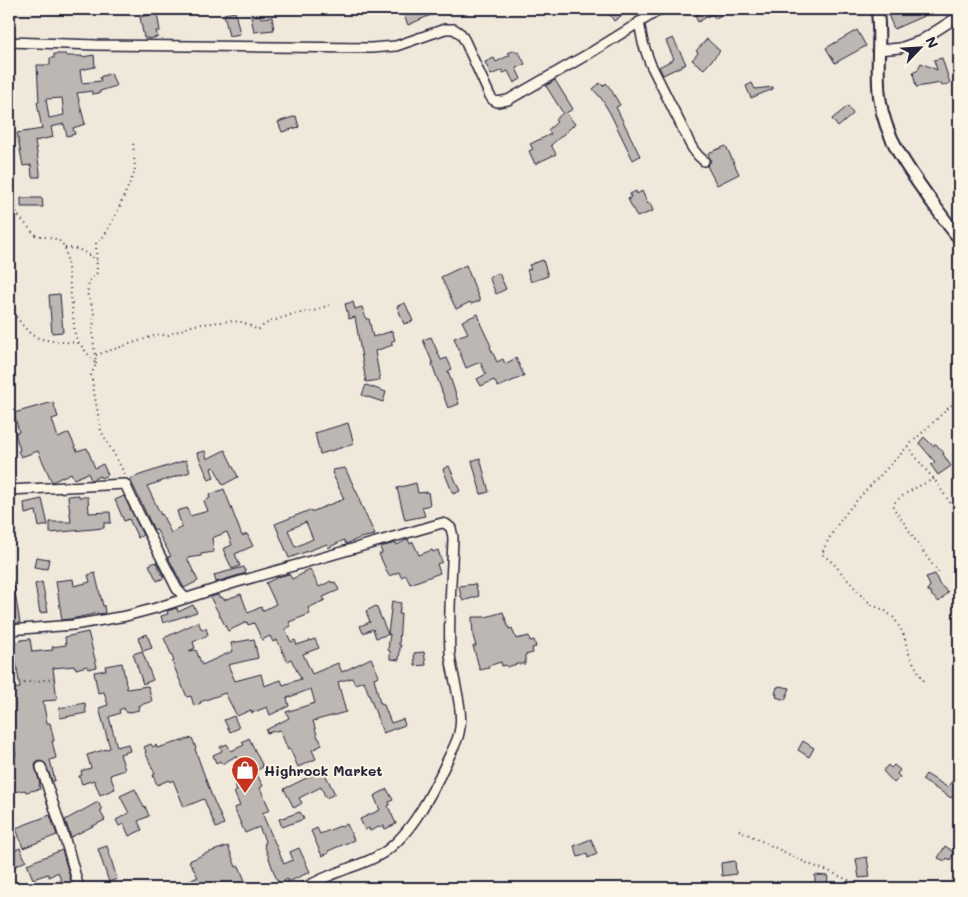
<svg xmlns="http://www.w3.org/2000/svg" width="968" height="897" font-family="Mali,sans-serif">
  <rect width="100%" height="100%" fill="#efe8db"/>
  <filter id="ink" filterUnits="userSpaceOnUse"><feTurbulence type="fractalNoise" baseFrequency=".02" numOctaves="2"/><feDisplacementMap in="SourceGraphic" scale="10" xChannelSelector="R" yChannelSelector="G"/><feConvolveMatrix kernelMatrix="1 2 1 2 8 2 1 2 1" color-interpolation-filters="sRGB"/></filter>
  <g filter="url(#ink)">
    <g fill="#bcb7b3" stroke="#22223b" fill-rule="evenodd">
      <path d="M 401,9 L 431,9 L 433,14 L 408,25 Z"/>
      <path d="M 606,9 L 631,9 L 614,21 Z"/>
      <path d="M 707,9 L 729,9 L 715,19 L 712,14 L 698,22 L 695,16 Z"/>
      <path d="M 895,9 L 923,9 L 926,15 L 894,29 L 887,12 Z"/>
      <path d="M 235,12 L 240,34 L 229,36 L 224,14 Z"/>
      <path d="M 157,13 L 160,31 L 156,31 L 158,37 L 148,39 L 148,38 L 144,38 L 140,17 Z"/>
      <path d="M 260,15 L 261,18 L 272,17 L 274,30 L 254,32 L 251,17 Z"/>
      <path d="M 857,30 L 866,46 L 835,63 L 826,48 Z"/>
      <path d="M 673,38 L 686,64 L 663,75 L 659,67 L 674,59 L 666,41 Z"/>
      <path d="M 707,39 L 720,51 L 704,69 L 692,60 L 698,53 L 696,51 Z"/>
      <path d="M 515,50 L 517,53 L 519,52 L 525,64 L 516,68 L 521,79 L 514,83 L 508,71 L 503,73 L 502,70 L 491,75 L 485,62 L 494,58 L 496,62 L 510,55 L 508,53 Z"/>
      <path d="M 54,54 L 66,54 L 66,56 L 82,56 L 82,57 L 94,55 L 95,67 L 80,70 L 82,83 L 101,81 L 100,77 L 111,73 L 116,86 L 100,91 L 100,93 L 92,94 L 92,91 L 77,93 L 85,124 L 73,128 L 75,134 L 67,136 L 64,124 L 51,127 L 53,137 L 35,141 L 40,172 L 40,177 L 32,177 L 31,165 L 23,166 L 17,133 L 42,129 L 37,102 L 39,102 L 37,65 L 50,65 L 50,58 L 54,58 ZM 62,98 L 64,115 L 49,118 L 46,99 Z"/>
      <path d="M 942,58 L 950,83 L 942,86 L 941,83 L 916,87 L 913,72 L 917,71 L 921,63 L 937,70 L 934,60 Z"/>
      <path d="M 555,80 L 573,109 L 566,113 L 575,124 L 551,145 L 556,154 L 535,164 L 529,151 L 533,149 L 530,144 L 551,134 L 548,130 L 557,122 L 555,120 L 563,113 L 546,86 Z"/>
      <path d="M 600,83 L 603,86 L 606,83 L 610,88 L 620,105 L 616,107 L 640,156 L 633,160 L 610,113 L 601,98 L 593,89 Z"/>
      <path d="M 752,83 L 755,89 L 773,87 L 773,89 L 751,98 L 746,86 Z"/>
      <path d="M 848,106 L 853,114 L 838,127 L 832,119 Z"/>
      <path d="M 296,116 L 299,127 L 282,132 L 278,122 Z"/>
      <path d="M 726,146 L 739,174 L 717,185 L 707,166 L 711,161 L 708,153 Z"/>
      <path d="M 636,191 L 637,194 L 642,191 L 648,204 L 650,203 L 653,211 L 637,217 L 628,199 L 631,197 L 630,194 Z"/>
      <path d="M 21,198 L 42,198 L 43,207 L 21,207 Z"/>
      <path d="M 543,260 L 548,276 L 531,282 L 527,270 L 531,269 L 529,265 Z"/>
      <path d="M 466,265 L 480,301 L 471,304 L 470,302 L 456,309 L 441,277 Z"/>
      <path d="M 499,273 L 506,289 L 496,294 L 489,277 Z"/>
      <path d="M 60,294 L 63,332 L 52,333 L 49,295 Z"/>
      <path d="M 353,302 L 355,309 L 362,307 L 366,319 L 369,319 L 373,337 L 392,331 L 395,340 L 391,342 L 393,345 L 375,351 L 380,380 L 366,382 L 355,317 L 349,319 L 345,304 Z"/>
      <path d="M 405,303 L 413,321 L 404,324 L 397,306 Z"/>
      <path d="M 478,314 L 481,323 L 480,323 L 491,346 L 490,347 L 497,362 L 503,359 L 505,364 L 516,358 L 524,376 L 498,387 L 494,380 L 481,386 L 477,379 L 486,374 L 480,362 L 466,368 L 454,338 L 468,333 L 462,321 Z"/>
      <path d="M 431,337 L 441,360 L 447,358 L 452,369 L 448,371 L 459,404 L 448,408 L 432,364 L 433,364 L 423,340 Z"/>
      <path d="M 366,385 L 386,392 L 383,402 L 362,395 Z"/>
      <path d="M 53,402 L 58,417 L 52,419 L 58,438 L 69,433 L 77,451 L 87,448 L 95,468 L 103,464 L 108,475 L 101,478 L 100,476 L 91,480 L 88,473 L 74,479 L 71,473 L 52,482 L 38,451 L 21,457 L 18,451 L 20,450 L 15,433 L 19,432 L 14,413 Z"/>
      <path d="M 348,423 L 354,444 L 320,454 L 315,433 Z"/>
      <path d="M 924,437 L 933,446 L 936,444 L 944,453 L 943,454 L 951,466 L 938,475 L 931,465 L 935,462 L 919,443 Z"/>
      <path d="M 225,450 L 238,477 L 223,485 L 214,467 L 211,468 L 214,478 L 209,480 L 197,453 L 205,451 L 207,459 Z"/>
      <path d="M 480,458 L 489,492 L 481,494 L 472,461 Z"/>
      <path d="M 186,460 L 190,472 L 147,486 L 161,515 L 162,514 L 171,533 L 182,527 L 177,511 L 187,508 L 190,516 L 208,511 L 204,501 L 210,498 L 209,495 L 224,489 L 242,536 L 247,534 L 253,546 L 235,554 L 240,566 L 232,569 L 223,549 L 232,545 L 227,532 L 212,538 L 214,552 L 201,554 L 201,556 L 187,558 L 198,581 L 184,588 L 168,557 L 171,556 L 156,529 L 154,530 L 130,479 L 140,475 Z"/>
      <path d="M 449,466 L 460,491 L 453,494 L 443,469 Z"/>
      <path d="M 345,468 L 360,499 L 359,500 L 375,535 L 360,538 L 346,544 L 344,540 L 328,548 L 327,544 L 289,558 L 275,524 L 310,510 L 311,512 L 344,499 L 334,477 L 333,470 ZM 306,522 L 313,539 L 295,547 L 288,530 Z"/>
      <path d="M 416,483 L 418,493 L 428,492 L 430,505 L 422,507 L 425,516 L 405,520 L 397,488 Z"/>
      <path d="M 79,495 L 79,497 L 88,497 L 89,513 L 110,512 L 111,523 L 104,523 L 104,528 L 50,533 L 50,522 L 71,522 L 68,496 Z"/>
      <path d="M 124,496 L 143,535 L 138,538 L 129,519 L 124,521 L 115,500 Z"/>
      <path d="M 42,499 L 48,525 L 39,527 L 36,511 L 25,514 L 24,503 Z"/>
      <path d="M 408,539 L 410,544 L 413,542 L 419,555 L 432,550 L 433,552 L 438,550 L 442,562 L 437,564 L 440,573 L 410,584 L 406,575 L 401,577 L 399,572 L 389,576 L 379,554 L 382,553 L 380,547 L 396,543 L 397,545 Z"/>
      <path d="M 36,557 L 49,559 L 47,569 L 34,567 Z"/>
      <path d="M 156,562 L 164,578 L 157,581 L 149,565 Z"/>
      <path d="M 244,567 L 246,573 L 216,582 L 214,575 Z"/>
      <path d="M 310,569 L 319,587 L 331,581 L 332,583 L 335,582 L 339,590 L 323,597 L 325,600 L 308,608 L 310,614 L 289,622 L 291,626 L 285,629 L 291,642 L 295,640 L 297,645 L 315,639 L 319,648 L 303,654 L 312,674 L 338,663 L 342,672 L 371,658 L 379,676 L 374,678 L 380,703 L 382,703 L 383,705 L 384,705 L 391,723 L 403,719 L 405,725 L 383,733 L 364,681 L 355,684 L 352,678 L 338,682 L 346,712 L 313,721 L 318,738 L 319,738 L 322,745 L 312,750 L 316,759 L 298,767 L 290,749 L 288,750 L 280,730 L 267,733 L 266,730 L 289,718 L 286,712 L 315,703 L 311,689 L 287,698 L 289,706 L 270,715 L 267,707 L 252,713 L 251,710 L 237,716 L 225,693 L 200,702 L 201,703 L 194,706 L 191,696 L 187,697 L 172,662 L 174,661 L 164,638 L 198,622 L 202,630 L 206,628 L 208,635 L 193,642 L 195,648 L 189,651 L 196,650 L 202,665 L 233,651 L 231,643 L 254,639 L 258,658 L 228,665 L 235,681 L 261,674 L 264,686 L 281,680 L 283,685 L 301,679 L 291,659 L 287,661 L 277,640 L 273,642 L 270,636 L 262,640 L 254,623 L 248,625 L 247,622 L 228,631 L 210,597 L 218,595 L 220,598 L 222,597 L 224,600 L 241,594 L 248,613 L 261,607 L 262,611 L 276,604 L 266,583 L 278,577 L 289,574 L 292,579 L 304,573 L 304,572 Z"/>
      <path d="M 95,573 L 103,606 L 104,605 L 105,613 L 98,614 L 98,613 L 76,618 L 62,620 L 56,581 L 73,579 L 74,586 L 90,582 L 88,575 Z"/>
      <path d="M 935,574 L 939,584 L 948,592 L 939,602 L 931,595 L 932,593 L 927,590 L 930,586 L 926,577 Z"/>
      <path d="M 9,581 L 13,581 L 20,623 L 9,624 Z"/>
      <path d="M 42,582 L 48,612 L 40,613 L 35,584 Z"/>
      <path d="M 475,584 L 479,596 L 463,601 L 462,597 L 461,597 L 459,586 Z"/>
      <path d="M 392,601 L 401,603 L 399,614 L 401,614 L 399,645 L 401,645 L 400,648 L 399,660 L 390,659 L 390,651 L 388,650 L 390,634 L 376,638 L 373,629 L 363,633 L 360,626 L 370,622 L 366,611 L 376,606 L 388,634 Z"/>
      <path d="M 193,605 L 197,612 L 163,623 L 161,616 L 168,614 L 167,611 L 177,608 L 178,612 Z"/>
      <path d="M 503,612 L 509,629 L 512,628 L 516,639 L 529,636 L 530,641 L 534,640 L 536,647 L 532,648 L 533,653 L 525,655 L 525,664 L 517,664 L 507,667 L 506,665 L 502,666 L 501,662 L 488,666 L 489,668 L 480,670 L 473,646 L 476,646 L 473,636 L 472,617 L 486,617 Z"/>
      <path d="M 88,632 L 97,667 L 88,669 L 87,666 L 76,669 L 75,666 L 53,668 L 57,700 L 43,701 L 47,723 L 50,723 L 54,741 L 52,741 L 56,758 L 50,760 L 55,781 L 52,781 L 45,763 L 40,761 L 36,763 L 35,766 L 40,784 L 39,785 L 40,789 L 26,792 L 25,790 L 9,793 L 9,757 L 16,755 L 9,725 L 9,689 L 20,688 L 13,643 L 21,641 L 21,640 L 30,639 L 32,652 L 53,650 L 52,647 L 66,645 L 65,637 Z"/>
      <path d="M 147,634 L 152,648 L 143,651 L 138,638 Z"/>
      <path d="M 142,651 L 153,680 L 143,684 L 133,654 Z"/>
      <path d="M 424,652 L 426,665 L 415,666 L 414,653 Z"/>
      <path d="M 122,663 L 127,689 L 148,686 L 152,701 L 138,706 L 139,710 L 126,713 L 124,708 L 119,710 L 120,713 L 109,717 L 117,747 L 128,744 L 130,751 L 120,754 L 125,770 L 110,775 L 115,789 L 100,795 L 94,780 L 82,784 L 79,776 L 82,775 L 81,771 L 91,768 L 87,755 L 110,748 L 99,708 L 108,705 L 104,692 L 98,693 L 94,672 L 106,670 L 105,666 Z"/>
      <path d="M 779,686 L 790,688 L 785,700 L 776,697 L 777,694 L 775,694 L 777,687 L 779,687 Z"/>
      <path d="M 85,703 L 86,713 L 60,718 L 59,708 Z"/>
      <path d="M 234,716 L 239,728 L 230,732 L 224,720 Z"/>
      <path d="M 192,738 L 196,748 L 195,749 L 211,794 L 224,824 L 216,828 L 204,799 L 184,807 L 173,780 L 170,782 L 169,780 L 157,785 L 153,775 L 155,774 L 145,752 L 146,751 L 144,747 L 151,744 L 153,747 L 156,745 L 157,748 Z"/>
      <path d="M 249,738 L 263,767 L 255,771 L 263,786 L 260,788 L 270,810 L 262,813 L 284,864 L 293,860 L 290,852 L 299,848 L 310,872 L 288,882 L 287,879 L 280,884 L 276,878 L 264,844 L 266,843 L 259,827 L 245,833 L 234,808 L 240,806 L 234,792 L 237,791 L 235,786 L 248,781 L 236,756 L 222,764 L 220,761 L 216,763 L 213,755 L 222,751 L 220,747 L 227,744 L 231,751 L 244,745 L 242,742 Z"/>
      <path d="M 803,741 L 814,748 L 809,757 L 798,750 Z"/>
      <path d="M 888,765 L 891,768 L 894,765 L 900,770 L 897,774 L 900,777 L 894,783 L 883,771 Z"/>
      <path d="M 321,771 L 322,773 L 324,772 L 335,794 L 326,798 L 321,787 L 299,798 L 302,803 L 294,808 L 284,789 Z"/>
      <path d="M 926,774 L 947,787 L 954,779 L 959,784 L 959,789 L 951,798 L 945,794 L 922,780 Z"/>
      <path d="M 135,789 L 144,807 L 145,806 L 149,816 L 138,821 L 142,830 L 129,836 L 124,824 L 119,826 L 116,820 L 129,813 L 120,796 Z"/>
      <path d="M 387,789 L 393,800 L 389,802 L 390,805 L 388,806 L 396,824 L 385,829 L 383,825 L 370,831 L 369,828 L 365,830 L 360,819 L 380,810 L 374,796 Z"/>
      <path d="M 98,802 L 102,810 L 100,811 L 105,820 L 71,837 L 65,820 Z"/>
      <path d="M 300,812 L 304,819 L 282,827 L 279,819 Z"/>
      <path d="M 50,815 L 57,835 L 23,848 L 16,828 Z"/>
      <path d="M 347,824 L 354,840 L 328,851 L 329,853 L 322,856 L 311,831 L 317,828 L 320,834 L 340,826 L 341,827 Z"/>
      <path d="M 591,839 L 597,854 L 588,858 L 587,854 L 578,857 L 574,846 Z"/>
      <path d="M 107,846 L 117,879 L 109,882 L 98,849 Z"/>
      <path d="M 228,846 L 236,867 L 239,866 L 248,888 L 174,888 L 198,877 L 189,861 L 207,853 Z"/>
      <path d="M 945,846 L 951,850 L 951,851 L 954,853 L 950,860 L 947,858 L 945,861 L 938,858 Z"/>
      <path d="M 20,848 L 26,861 L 13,867 L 9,858 L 9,853 Z"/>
      <path d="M 62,850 L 73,888 L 64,888 L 58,872 L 49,877 L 48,874 L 33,879 L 27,864 Z"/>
      <path d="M 867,857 L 870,877 L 859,878 L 856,859 Z"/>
      <path d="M 735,861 L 736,874 L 722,876 L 721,863 Z"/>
      <path d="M 815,875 L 828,876 L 827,886 L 815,886 Z"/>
    </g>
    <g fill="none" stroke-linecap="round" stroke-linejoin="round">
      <g stroke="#22223b" stroke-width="12">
        <g id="minor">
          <path d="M 639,22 L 643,43 L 650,63 L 686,135 C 690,146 695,154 704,161"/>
          <path d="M 9,42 L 96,45 L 371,48 L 396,46 L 445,29 L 454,29 L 461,34 L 465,41 L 490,96 L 493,100 L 497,102 L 508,100 L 590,53 L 661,9"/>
          <path d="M 878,50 L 900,48 L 920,41 L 959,16"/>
          <path d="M 9,490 L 125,484 L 138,512 L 177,589 L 185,598"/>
          <path d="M 9,630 L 73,625 L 126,616 L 156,608 L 234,583 L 442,523 L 446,524 L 451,528 L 453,537 C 452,576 448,616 450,654 C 452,678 465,710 459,733 C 457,743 451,752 447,761 C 433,791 412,834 383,853 C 372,860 361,864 349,868 C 333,874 318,880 304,888"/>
          <path d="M 41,767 L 69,852 L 79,888"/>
        </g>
      </g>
      <g stroke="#22223b" stroke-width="15">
        <path id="tertiary" d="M 877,9 C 882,39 875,70 880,100 C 885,137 908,169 929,198 C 939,212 948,225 959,238"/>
      </g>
      <g stroke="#22223b" stroke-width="2" stroke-dasharray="1 4" stroke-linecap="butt">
        <path d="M 9,87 L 12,174 L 17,214 L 35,235 L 56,239 L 61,242 L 65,248 L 67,258 L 75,335 L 79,343 L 96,364 L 91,375 L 101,431 L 124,472 L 125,476"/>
        <path d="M 65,248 C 81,248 85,252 97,261"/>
        <path d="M 9,310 C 18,316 22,327 31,334 C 41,342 66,342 79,343"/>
        <path d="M 96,355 L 157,335 L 168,335 L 194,325 L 230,321 L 242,322 L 258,330 L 265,324 L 293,314 L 314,311 L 329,305"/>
        <path d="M 96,364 L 93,337 L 94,311 L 87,293 L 90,279 L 97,273 L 96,243 L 105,235 L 117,212 L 135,171 L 133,140"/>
        <path d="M 959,398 L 908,446 L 924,468 L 934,479 L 959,516"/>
        <path d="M 908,446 C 880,478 837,513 822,554 L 834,564 L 861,595 L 872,605 L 884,610 L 894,618 L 903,633 L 910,657 L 925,683"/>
        <path d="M 934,479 C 919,486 905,492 893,504 L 894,509 C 910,530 923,554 940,574"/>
        <path d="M 9,685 L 58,678"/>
        <path d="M 739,830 L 811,865 L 831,872 L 850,881 L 875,888"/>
      </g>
      <use href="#minor" stroke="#fcf5e5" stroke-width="9"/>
      <use href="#tertiary" stroke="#fcf5e5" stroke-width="11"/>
    </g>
  </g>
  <defs>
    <g id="shop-pin" transform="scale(1.4375)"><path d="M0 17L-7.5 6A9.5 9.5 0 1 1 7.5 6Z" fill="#c8321e" stroke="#fcf5e5"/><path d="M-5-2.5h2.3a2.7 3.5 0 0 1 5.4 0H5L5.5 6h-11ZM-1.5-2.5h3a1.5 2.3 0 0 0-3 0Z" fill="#fff"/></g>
  </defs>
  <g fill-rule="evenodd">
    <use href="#shop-pin" x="245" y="770"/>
  </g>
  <g text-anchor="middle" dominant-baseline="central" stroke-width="4" stroke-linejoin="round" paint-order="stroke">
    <g font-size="14" font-weight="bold" fill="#22223b" stroke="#fcf5e5" text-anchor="start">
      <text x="264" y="770">Highrock Market</text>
    </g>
  </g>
  <rect width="968" height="897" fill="none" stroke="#fcf5e5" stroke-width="30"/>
  <rect x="15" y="15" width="938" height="867" fill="none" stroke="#22223b" stroke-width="2" filter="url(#ink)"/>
  <g transform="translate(920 48) rotate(65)" stroke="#fcf5e5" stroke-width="4" paint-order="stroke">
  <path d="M0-4L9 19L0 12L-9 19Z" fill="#22223b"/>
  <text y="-8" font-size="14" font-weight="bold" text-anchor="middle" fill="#22223b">N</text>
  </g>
</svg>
